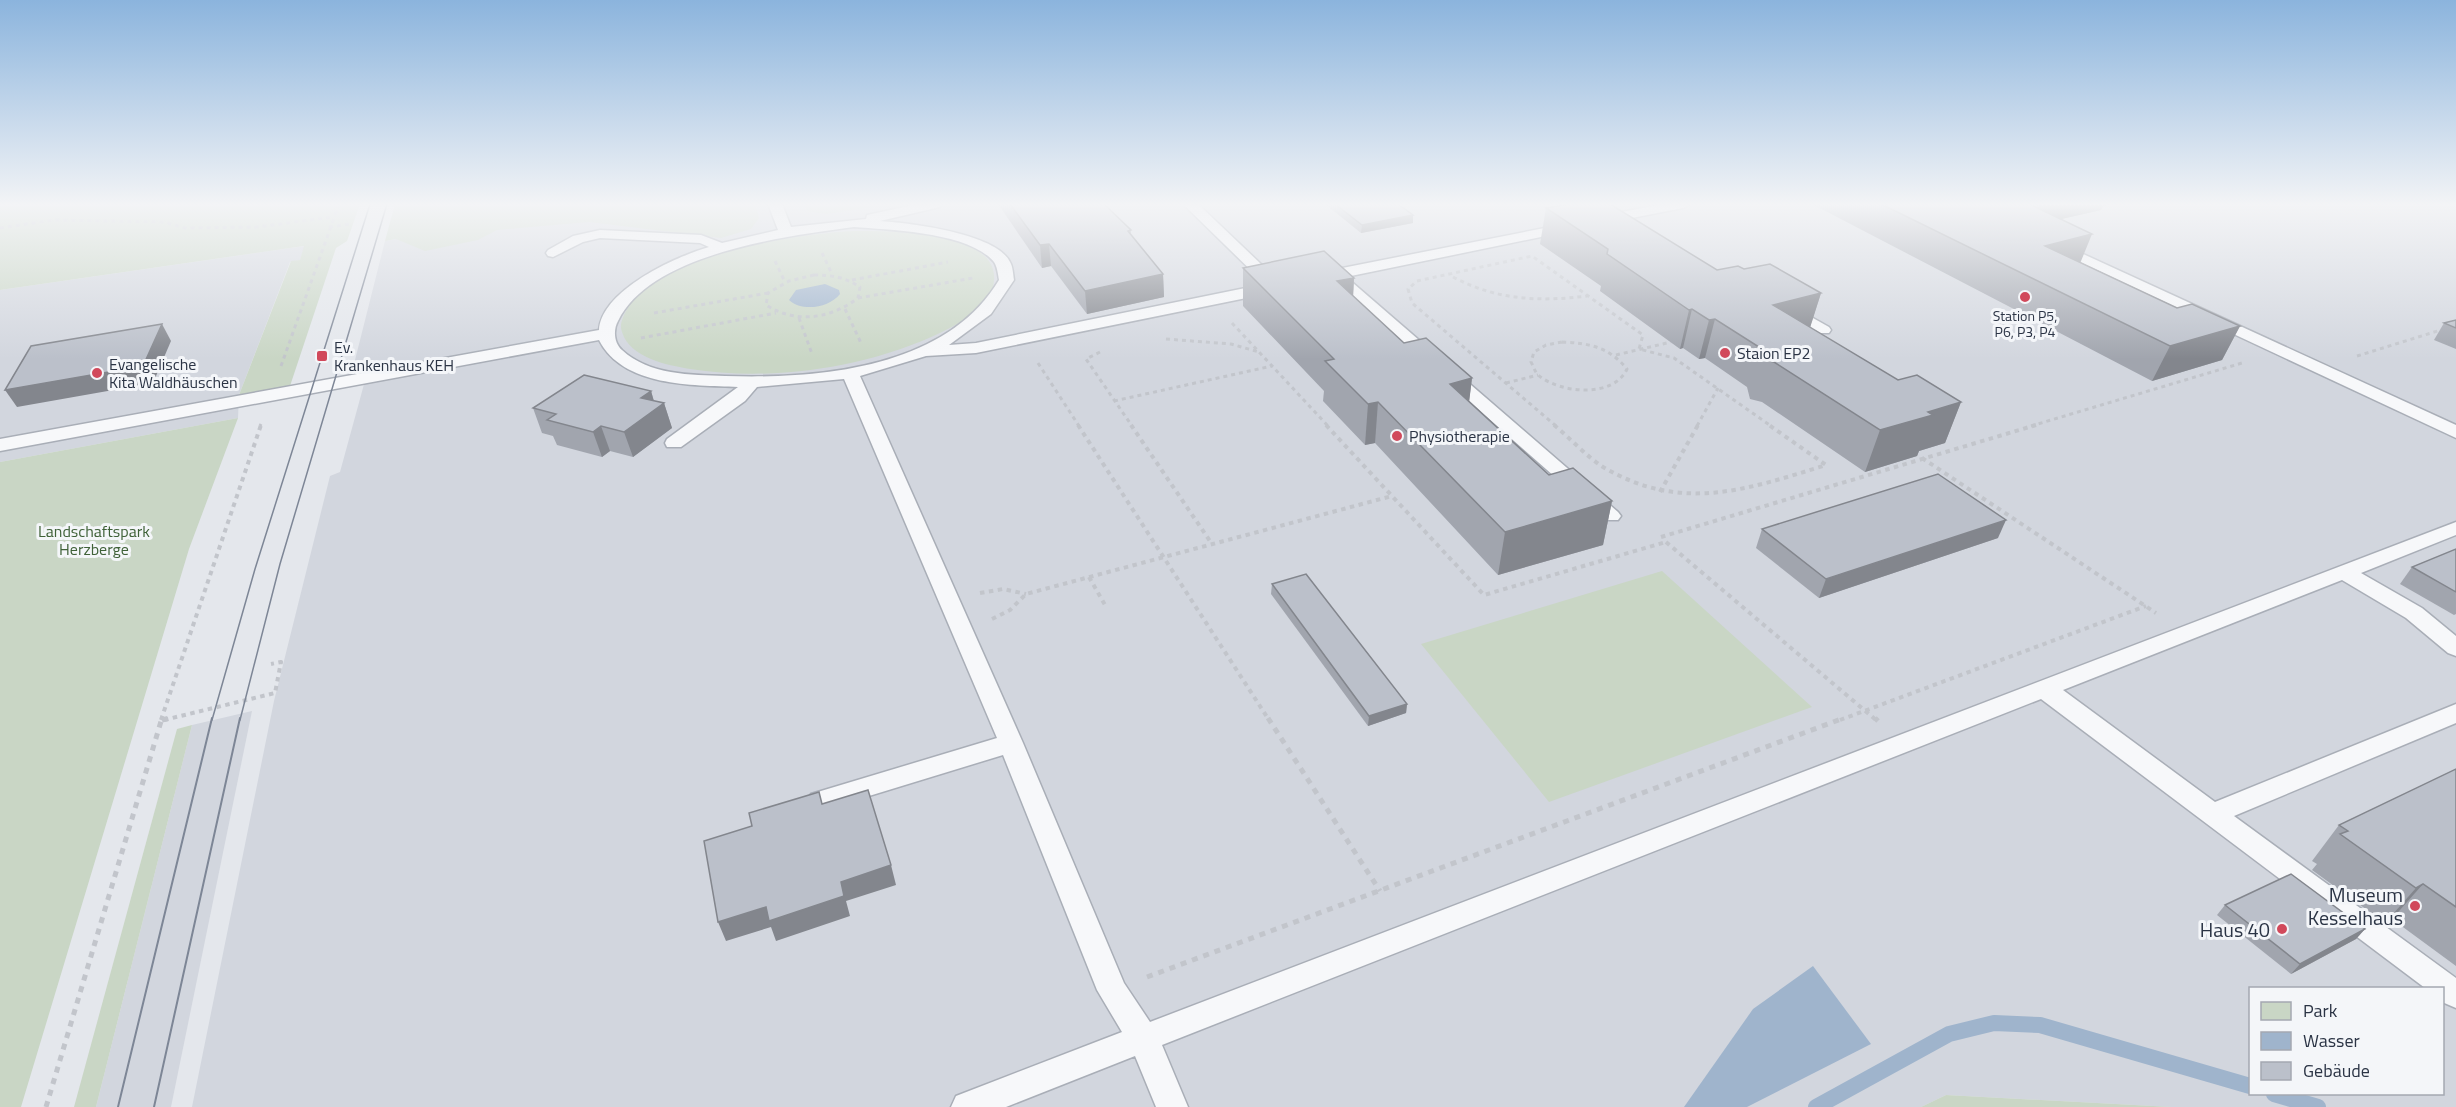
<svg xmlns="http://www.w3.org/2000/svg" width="2456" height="1107" font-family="'Titillium Web',sans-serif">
  <rect width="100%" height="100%" fill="#e4e7ec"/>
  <g fill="#d2d6de" fill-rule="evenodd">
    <path d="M 405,204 L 2456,204 L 2456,1107 L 2172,1107 L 1946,1095 L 1921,1107 L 192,1107 L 274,701 L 330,476 L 340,472 L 369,366 L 353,368 L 385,241 L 396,239 ZM 2250,988 L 2442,988 L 2442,1094 L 2250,1094 Z"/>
    <path d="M 305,246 L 300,260 L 290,262 L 239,395 L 238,418 L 0,462 L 0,290 Z"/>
    <path d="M 252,711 L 171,1107 L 96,1107 L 192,725 Z"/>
  </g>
  <g fill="#c9d6c5">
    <path d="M 0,204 L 360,204 L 347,241 L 336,248 L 290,386 L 239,395 L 291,261 L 300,260 L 304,246 L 0,290 Z"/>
    <path d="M 395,204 L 755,204 L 759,218 L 751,229 L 721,238 L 589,222 L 497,230 L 478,240 L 425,251 L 396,239 L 385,241 Z"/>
    <path d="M 804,204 L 892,204 L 827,214 L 807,211 Z"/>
    <path d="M 854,231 C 887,231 998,230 994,280 C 993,305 962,322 942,332 C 867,368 772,382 690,369 C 667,365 630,358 622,332 C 619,325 623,317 626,311 C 654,254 797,234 854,231 Z"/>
    <path d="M 238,418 L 189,549 L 21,1107 L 0,1107 L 0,462 Z"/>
    <path d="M 1662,571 L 1812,707 L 1549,802 L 1421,644 Z"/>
    <path d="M 192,725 L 96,1107 L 74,1107 L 177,729 Z"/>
    <path d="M 1946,1095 L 2172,1107 L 1921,1107 Z"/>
  </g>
  <g fill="#9fb4cc">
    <path d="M 825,284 L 839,290 L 840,294 C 829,308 802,312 789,300 L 796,290 Z"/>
    <path d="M 1813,966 L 1871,1044 L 1747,1107 L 1684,1107 L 1753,1009 Z"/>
  </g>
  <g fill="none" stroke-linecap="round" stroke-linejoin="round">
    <g stroke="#9fb4cc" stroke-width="16">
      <path d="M 2274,1094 L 2318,1107"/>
      <path d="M 1816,1107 L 1949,1034 L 1994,1023 L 2040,1025 L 2250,1086"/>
    </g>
    <g stroke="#a9aeb7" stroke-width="3">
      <g id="lane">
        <path d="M 768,204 L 782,204 L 791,227 L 866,219 L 867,215 L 918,204 L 942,204 L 940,207 L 880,221 C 909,223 996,233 1010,262 C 1013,267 1013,274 1014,280 L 991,314 L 949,345 L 976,343 L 1265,284 L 1183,204 L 1198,204 L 1284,286 L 1271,293 L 976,353 L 926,356 L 860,376 L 1023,743 L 1124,983 L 1150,1022 L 2456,522 L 2456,535 L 2361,573 L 2422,608 L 2456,636 L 2456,656 L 2448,653 L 2406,618 L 2342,580 L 2063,690 L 2215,802 L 2456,704 L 2456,723 L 2234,816 L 2456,978 L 2456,1008 L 2442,1002 L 2442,988 L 2425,988 L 2041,699 L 1162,1045 L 1188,1107 L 1156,1107 L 1135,1056 L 1006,1107 L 951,1107 L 956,1096 L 1122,1032 L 1097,990 L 1003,755 L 820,811 L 811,808 L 807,801 L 811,794 L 997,738 L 844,379 L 757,387 L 745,401 L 681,447 L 667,447 L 665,443 L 667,439 L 738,387 C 692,385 623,387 599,340 L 0,451 L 0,439 L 599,330 C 602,290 675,257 709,247 L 700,243 L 600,238 L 583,242 L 553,257 L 548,256 L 546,253 L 548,250 L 573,236 L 600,230 L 701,235 L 722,243 L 778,230 ZM 854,227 C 891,230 969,232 994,262 C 997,266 998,274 999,280 C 946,369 818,379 725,376 C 691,375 649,375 622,350 C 614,343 613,330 618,321 C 651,253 787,236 854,227 Z"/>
        <path d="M 1663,204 L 1690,204 L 1683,208 L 1601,224 L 1594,220 L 1601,216 Z"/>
        <path d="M 1570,223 L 1577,227 L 1575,230 L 1346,277 L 1618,512 L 1621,516 L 1618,520 L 1604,520 L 1331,280 L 1322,282 L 1314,277 L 1322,272 Z"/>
        <path d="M 2057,242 L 2456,425 L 2456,438 L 2052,249 L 2050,246 Z"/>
        <path d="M 1788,304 L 1829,327 L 1831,330 L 1829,333 L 1817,333 L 1782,312 L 1780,309 Z"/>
      </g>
    </g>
    <g stroke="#c2c5cb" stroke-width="3" stroke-dasharray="4 4" stroke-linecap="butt">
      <path d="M 329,227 L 351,224"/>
      <path d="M 0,228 L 54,220 L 164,222 L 185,228 L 257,227 L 333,217"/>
      <path d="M 822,253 L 832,274"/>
      <path d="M 775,261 L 785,282"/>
      <path d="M 814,275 C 831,275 845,277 860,287 L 858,298 C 830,319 796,324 766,305 L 768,293 L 789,281 Z"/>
      <path d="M 1453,277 C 1496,300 1539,302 1587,296"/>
      <path d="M 852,280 L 948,262"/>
      <path d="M 858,298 L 973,278"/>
      <path d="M 845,309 L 861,343"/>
      <path d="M 654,313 L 768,293"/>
      <path d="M 799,318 L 812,354"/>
      <path d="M 1232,323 L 1328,426"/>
      <path d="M 641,338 L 776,313"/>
      <path d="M 1166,339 L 1231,344 L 1259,352"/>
      <path d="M 1562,342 C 1589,343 1609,347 1627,369 C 1613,399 1559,393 1538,375 C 1535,372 1533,365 1531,362 L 1534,352 L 1546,345 Z"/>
      <path d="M 1100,352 L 1086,359 L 1132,426"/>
      <path d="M 1616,355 L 1671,342"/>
      <path d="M 2357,356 L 2444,329"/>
      <path d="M 1038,363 L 1079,426"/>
      <path d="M 281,366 L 339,204"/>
      <path d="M 1506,383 L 1538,375"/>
      <path d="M 1114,401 L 1272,366"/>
      <path d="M 260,426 L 261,424"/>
      <path d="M 1556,426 L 1412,303 L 1408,289 L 1417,281 L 1532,256 L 1643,335 L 1639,349 L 1674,358 L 1771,426"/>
      <path d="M 1697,426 L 1718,388"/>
      <path d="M 2031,426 L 2242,363"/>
    </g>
    <g stroke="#c2c5cb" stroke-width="4" stroke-dasharray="4.5 4.5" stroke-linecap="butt">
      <path d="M 1078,425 L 1269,720"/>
      <path d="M 1131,425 L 1212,544"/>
      <path d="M 1326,425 L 1484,595 L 1666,542"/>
      <path d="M 1554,425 C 1570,438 1586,456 1603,467 C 1681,513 1746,490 1826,465 L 1769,425"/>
      <path d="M 1922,458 L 2156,613"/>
      <path d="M 1660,492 L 1698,425"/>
      <path d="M 1661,537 L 2036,425"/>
      <path d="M 1666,542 L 1876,720"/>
      <path d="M 1089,577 L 1105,605"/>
      <path d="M 980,593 L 1003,589 L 1026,594"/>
      <path d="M 992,619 L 1010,610 L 1026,594 L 1392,496"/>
      <path d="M 161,720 L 261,425"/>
      <path d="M 164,720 L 275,693 L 281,662 L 271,664"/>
      <path d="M 1840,720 L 2146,606"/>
    </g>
    <g stroke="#c2c5cb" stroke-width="5" stroke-dasharray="6 6" stroke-linecap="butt">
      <path d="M 1268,718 L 1380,891"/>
      <path d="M 1875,718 L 1878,721"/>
      <path d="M 162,720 L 170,718"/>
      <path d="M 1147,977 L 1844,718"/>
      <path d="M 46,1107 L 162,718"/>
    </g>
    <use href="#lane" fill="#f7f8fa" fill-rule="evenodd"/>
    <g stroke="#7d8696" stroke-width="1.5">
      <path d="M 212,720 L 255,569 L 370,204"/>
      <path d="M 240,720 L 280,564 L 387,204"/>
    </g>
    <g stroke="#7d8696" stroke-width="2">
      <path d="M 118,1107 L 212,718"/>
      <path d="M 154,1107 L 240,718"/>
    </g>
  </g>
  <g fill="#a1a5ae">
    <path d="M 998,204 L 1104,204 L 1131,230 L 1131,235 L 1163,274 L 1164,297 L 1087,314 L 1051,266 L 1042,268 Z"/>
    <path d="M 1325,204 L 1398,204 L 1413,223 L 1361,233 Z"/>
    <path d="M 1812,204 L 2112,204 L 2103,206 L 2101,210 L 2061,219 L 2080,262 L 2177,308 L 2240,326 L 2222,360 L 2152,381 Z"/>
    <path d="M 1546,208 L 1717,270 L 1744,269 L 1821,293 L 1810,327 L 1898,380 L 1961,402 L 1945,443 L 1919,451 L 1917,456 L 1865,472 L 1762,402 L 1750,399 L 1747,387 L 1705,358 L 1699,359 L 1683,348 L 1680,349 L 1600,291 L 1601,286 L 1540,244 Z"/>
    <path d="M 1243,268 L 1354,278 L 1353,297 L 1404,343 L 1472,378 L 1469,401 L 1549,475 L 1612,501 L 1603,545 L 1498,575 L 1375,443 L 1365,445 L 1323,401 L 1324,391 L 1243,306 Z"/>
    <path d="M 2456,320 L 2456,349 L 2434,340 L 2444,323 Z"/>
    <path d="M 651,391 L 654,401 L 664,403 L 672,428 L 633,457 L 610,451 L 602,457 L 557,445 L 553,436 L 542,433 L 533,408 Z"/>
    <path d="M 1762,529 L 1998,538 L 1819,598 L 1756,548 Z"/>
    <path d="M 2456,549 L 2456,614 L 2454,615 L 2400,584 L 2412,567 Z"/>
    <path d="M 1272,584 L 1407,704 L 1406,713 L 1368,726 L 1271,594 Z"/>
    <path d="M 2456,769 L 2456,966 L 2392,919 L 2385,923 L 2312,870 L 2317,864 L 2312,861 L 2339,825 Z"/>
    <path d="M 2225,905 L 2365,929 L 2356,939 L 2291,974 L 2217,915 Z"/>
  </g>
  <g fill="#83868d">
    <path d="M 2040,204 L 2112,204 L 2103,206 L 2101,210 L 2031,226 Z"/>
    <path d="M 1413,215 L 1413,223 L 1361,233 L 1362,225 Z"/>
    <path d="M 2092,234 L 2079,266 L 2045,246 Z"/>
    <path d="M 1049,244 L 1051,266 L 1042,268 L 1040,245 Z"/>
    <path d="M 1163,274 L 1164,297 L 1087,314 L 1085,291 Z"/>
    <path d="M 1354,278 L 1352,316 L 1337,281 Z"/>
    <path d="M 1821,293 L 1809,331 L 1773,305 Z"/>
    <path d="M 1692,309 L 1683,348 L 1680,349 L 1689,310 Z"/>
    <path d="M 1715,319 L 1705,358 L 1699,359 L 1709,320 Z"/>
    <path d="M 162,324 L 171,341 L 153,383 L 17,407 L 5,390 Z"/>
    <path d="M 2240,326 L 2222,360 L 2152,381 L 2170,346 Z"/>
    <path d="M 1472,378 L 1467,419 L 1450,384 Z"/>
    <path d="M 651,391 L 656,409 L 664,403 L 672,428 L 633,457 L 624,432 L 641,398 Z"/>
    <path d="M 1378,402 L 1375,443 L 1365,445 L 1368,404 Z"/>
    <path d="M 1961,402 L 1945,443 L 1919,451 L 1917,456 L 1865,472 L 1880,430 L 1928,412 Z"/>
    <path d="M 601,426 L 610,451 L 602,457 L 593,432 Z"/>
    <path d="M 1612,501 L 1603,545 L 1498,575 L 1505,532 Z"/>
    <path d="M 2006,520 L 1998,538 L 1819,598 L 1826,579 Z"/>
    <path d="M 1407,704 L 1406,713 L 1368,726 L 1369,716 Z"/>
    <path d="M 891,865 L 896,885 L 846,901 L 850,916 L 776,941 L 771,927 L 726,941 L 718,922 Z"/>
    <path d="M 2423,884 L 2392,919 L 2385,923 L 2416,888 Z"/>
    <path d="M 2365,929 L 2356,939 L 2291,974 L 2300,964 Z"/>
  </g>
  <g fill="#bbc0ca" stroke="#83868d" stroke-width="1.5">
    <path d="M 1010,204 L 1104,204 L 1131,230 L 1128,231 L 1163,274 L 1085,291 L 1049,244 L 1040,245 Z"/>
    <path d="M 1335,204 L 1398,204 L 1413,215 L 1362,225 Z"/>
    <path d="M 1570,204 L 1610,204 L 1717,270 L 1738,266 L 1744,269 L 1770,264 L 1821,293 L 1773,305 L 1898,380 L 1917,375 L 1961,402 L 1928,412 L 1933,415 L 1880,430 L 1774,362 L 1761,359 L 1759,347 L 1715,319 L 1709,320 L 1692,309 L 1689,310 L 1607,254 L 1608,249 L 1546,208 Z"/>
    <path d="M 1881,204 L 2029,204 L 2092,234 L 2045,246 L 2177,308 L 2192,304 L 2240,326 L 2170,346 Z"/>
    <path d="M 1324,251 L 1354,278 L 1337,281 L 1404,343 L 1426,338 L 1472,378 L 1450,384 L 1549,475 L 1573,468 L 1612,501 L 1505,532 L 1378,402 L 1368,404 L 1325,361 L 1334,359 L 1243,268 Z"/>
    <path d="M 2456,320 L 2456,328 L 2444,323 Z"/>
    <path d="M 162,324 L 143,366 L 5,390 L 31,346 Z"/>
    <path d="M 584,375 L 651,391 L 641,398 L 664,403 L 624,432 L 601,426 L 593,432 L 547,420 L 556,414 L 533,408 Z"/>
    <path d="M 1938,474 L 2006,520 L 1826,579 L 1762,529 Z"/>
    <path d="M 2456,549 L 2456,592 L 2412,567 Z"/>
    <path d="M 1306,574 L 1407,704 L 1369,716 L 1272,584 Z"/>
    <path d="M 2456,769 L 2456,907 L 2423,884 L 2416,888 L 2340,834 L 2348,831 L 2339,825 Z"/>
    <path d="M 868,790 L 891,865 L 841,882 L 844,896 L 769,921 L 766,907 L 718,922 L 704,841 L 752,826 L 749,813 L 819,792 L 822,804 Z"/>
    <path d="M 2291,874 L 2365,929 L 2300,964 L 2225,905 Z"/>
  </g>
  <linearGradient id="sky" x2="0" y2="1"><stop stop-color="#8bb4dd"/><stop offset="0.57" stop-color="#f3f4f6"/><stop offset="1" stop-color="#f3f4f6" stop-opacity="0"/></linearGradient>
  <rect width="2456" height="359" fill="url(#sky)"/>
  <g fill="#d1495b" stroke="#f4f6f9" stroke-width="2">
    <circle cx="2025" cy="297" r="6"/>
    <circle cx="1725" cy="353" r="6"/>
    <rect x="316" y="350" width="12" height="12" rx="3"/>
    <circle cx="97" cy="373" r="6"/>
    <circle cx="1397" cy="436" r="6"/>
    <circle cx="2415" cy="906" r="6"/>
    <circle cx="2282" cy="929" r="6"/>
  </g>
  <g text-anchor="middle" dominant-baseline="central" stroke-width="6" stroke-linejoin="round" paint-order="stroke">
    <g font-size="14" fill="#2b3445" stroke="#f4f6f9">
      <text x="2025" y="315">Station P5,<tspan x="2025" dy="16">P6, P3, P4</tspan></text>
    </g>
    <g font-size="16" fill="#2b3445" stroke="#f4f6f9" text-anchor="start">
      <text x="334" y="347">Ev.<tspan x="334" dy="18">Krankenhaus KEH</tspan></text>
      <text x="1737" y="353">Staion EP2</text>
      <text x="109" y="364">Evangelische<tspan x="109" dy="18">Kita Waldhäuschen</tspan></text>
      <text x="1409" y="436">Physiotherapie</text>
    </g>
    <g font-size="16" fill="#3f6138" stroke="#f4f6f9">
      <text x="94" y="531">Landschaftspark<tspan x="94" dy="18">Herzberge</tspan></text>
    </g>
    <g font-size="20" fill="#2b3445" stroke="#f4f6f9" text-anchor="end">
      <text x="2403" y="894">Museum<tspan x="2403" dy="23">Kesselhaus</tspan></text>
      <text x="2270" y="929">Haus 40</text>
    </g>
  </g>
  <rect x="2249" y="987" width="195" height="108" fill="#f4f6f9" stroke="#a4a8b1" stroke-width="1.5"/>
  <rect x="2261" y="1002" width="30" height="18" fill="#c9d6c5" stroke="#a4a8b1" stroke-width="1.5"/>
  <text x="2303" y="1017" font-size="18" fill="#2b3445">Park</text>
  <rect x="2261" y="1032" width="30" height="18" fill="#9fb4cc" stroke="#a4a8b1" stroke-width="1.5"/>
  <text x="2303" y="1047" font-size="18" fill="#2b3445">Wasser</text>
  <rect x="2261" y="1062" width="30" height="18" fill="#bbc0ca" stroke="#a4a8b1" stroke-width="1.5"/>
  <text x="2303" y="1077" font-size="18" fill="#2b3445">Gebäude</text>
</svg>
